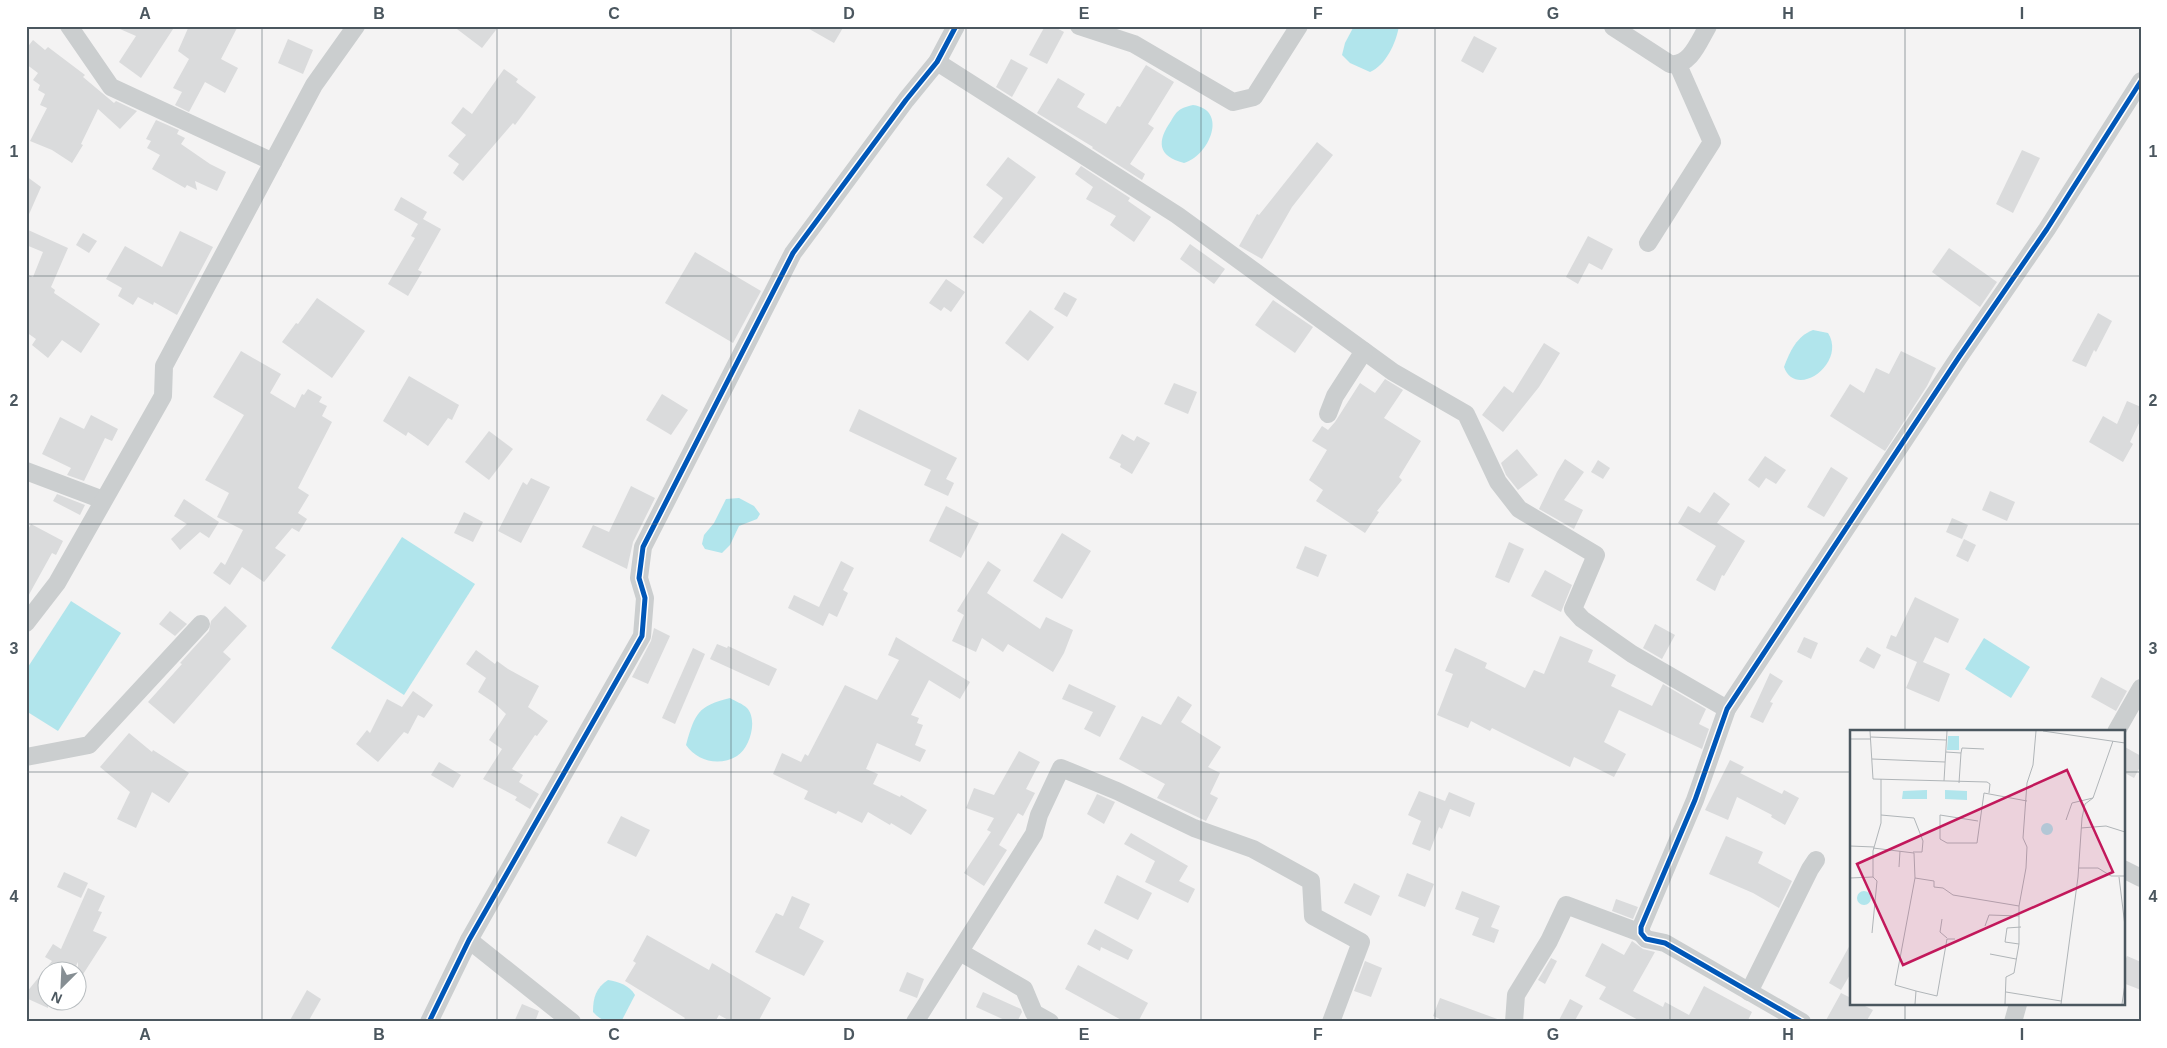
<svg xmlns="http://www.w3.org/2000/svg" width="2167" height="1048" font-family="Helvetica,sans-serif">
  <rect width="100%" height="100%" fill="#f4f3f3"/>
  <g fill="#b1e5ec">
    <path d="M 1354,26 L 1399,26 C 1396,43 1386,65 1370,72 L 1350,63 L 1342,55 L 1345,43 Z"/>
    <path d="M 1193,105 C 1229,110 1209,156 1184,163 C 1157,156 1157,141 1171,121 C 1173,117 1177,111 1181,109 C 1184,107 1189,106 1193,105 Z"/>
    <path d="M 1813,330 L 1828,333 C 1847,363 1796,400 1784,367 C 1790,351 1797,336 1813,330 Z"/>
    <path d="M 739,498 L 754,506 L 760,514 L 757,519 L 739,526 L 730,545 L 722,553 L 705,549 L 702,544 L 704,535 L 714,523 L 726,499 Z"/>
    <path d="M 402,537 L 475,584 L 404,695 L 331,648 Z"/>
    <path d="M 71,601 L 121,633 L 58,731 L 26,711 L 26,670 Z"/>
    <path d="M 1984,638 L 2030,667 L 2011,698 L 1965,669 Z"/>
    <path d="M 730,698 C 735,701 743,704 747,708 C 758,720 750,748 737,756 C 719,767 697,761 686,745 C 695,713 698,706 730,698 Z"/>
    <path d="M 608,980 C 619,982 629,985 635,995 L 621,1022 C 609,1022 602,1022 593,1012 C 593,997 596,988 608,980 Z"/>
  </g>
  <g fill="#dadbdc">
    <path d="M 113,26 L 175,26 L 141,78 L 119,62 L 136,36 Z"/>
    <path d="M 189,26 L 238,26 L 221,59 L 238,68 L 225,93 L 205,82 L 189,112 L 175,105 L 182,92 L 173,88 L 189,59 L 178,51 Z"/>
    <path d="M 453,26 L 499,26 L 482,48 Z"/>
    <path d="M 804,26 L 844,26 L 834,43 Z"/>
    <path d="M 1045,26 L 1053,26 L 1064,32 L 1047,64 L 1029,55 Z"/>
    <path d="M 1474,36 L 1497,48 L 1483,73 L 1461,61 Z"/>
    <path d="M 288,39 L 313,50 L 303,74 L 278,63 Z"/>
    <path d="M 33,40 L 45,50 L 48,47 L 85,75 L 83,77 L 114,103 L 116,101 L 137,111 L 120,129 L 98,109 L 81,144 L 83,145 L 72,163 L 52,150 L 30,141 L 47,108 L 40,105 L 45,94 L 38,90 L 40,85 L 33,80 L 38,73 L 26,64 L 26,49 Z"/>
    <path d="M 1011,59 L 1028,68 L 1012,97 L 996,87 Z"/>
    <path d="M 1146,65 L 1174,82 L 1148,124 L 1154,128 L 1130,164 L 1145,174 L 1142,180 L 1092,148 L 1093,147 L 1037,113 L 1058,78 L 1085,94 L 1077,107 L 1106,124 L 1117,106 L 1120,107 Z"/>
    <path d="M 504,69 L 518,79 L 516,82 L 536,97 L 515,125 L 513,123 L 463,181 L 453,173 L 459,164 L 448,156 L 466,135 L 451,123 L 463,107 L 472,114 Z"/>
    <path d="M 156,120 L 179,130 L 177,134 L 185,138 L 181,144 L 210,164 L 226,172 L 217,191 L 195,181 L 197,190 L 187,185 L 185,188 L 152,169 L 160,155 L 147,148 L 151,141 L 146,139 Z"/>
    <path d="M 1317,142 L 1333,155 L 1292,207 L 1262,259 L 1239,246 L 1257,214 L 1259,215 Z"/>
    <path d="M 2022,150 L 2040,158 L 2013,213 L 1996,204 Z"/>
    <path d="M 1008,157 L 1036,177 L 983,244 L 973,237 L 1003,198 L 986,185 Z"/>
    <path d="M 1081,166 L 1130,198 L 1128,201 L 1151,217 L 1134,242 L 1110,225 L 1116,216 L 1086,199 L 1093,187 L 1075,174 Z"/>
    <path d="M 26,176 L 41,187 L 26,221 Z"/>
    <path d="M 401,197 L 427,212 L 423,219 L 441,229 L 418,270 L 422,272 L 408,296 L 388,284 L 415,238 L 411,236 L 418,224 L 394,210 Z"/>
    <path d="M 26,229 L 68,248 L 51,287 L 55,290 L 54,293 L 100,324 L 81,353 L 62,340 L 48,358 L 32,345 L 36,339 L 26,332 L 26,274 L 33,277 L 43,252 L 26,245 Z"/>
    <path d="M 180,231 L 213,247 L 177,315 L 154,302 L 153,305 L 138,297 L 133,305 L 118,296 L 122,288 L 106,279 L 125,246 L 162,267 Z"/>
    <path d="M 83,233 L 97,241 L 89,253 L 76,245 Z"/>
    <path d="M 1588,236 L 1613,249 L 1602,270 L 1589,263 L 1578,284 L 1566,277 Z"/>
    <path d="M 1190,244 L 1225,269 L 1214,284 L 1180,259 Z"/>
    <path d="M 1949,248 L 1997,282 L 1980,307 L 1932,272 Z"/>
    <path d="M 695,252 L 761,291 L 733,343 L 665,303 Z"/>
    <path d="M 946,279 L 965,292 L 951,312 L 944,307 L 941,311 L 929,303 Z"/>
    <path d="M 1064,292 L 1077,299 L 1067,317 L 1054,309 Z"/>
    <path d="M 317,298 L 365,331 L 332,378 L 282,342 L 296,323 L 298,324 Z"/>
    <path d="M 1273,300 L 1313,327 L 1295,353 L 1255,325 Z"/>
    <path d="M 1030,310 L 1054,327 L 1028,361 L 1005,343 Z"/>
    <path d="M 2098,313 L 2112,321 L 2096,352 L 2094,350 L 2086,367 L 2072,361 Z"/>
    <path d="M 1544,343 L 1560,353 L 1539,387 L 1503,432 L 1482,415 L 1504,386 L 1513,393 Z"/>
    <path d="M 241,351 L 281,374 L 270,393 L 295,408 L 302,394 L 304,395 L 308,389 L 322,397 L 319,402 L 327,406 L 322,416 L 332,422 L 298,488 L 309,495 L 298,513 L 307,519 L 299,532 L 292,528 L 275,548 L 286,555 L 264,582 L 242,567 L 230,585 L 213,573 L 221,562 L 225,565 L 243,530 L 217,517 L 229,493 L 205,480 L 244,415 L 213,397 Z"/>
    <path d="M 1901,351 L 1936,368 L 1927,386 L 1885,451 L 1830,416 L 1850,384 L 1864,393 L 1876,368 L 1889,374 Z"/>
    <path d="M 409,376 L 459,405 L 452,420 L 448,418 L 428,446 L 408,432 L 406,436 L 383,421 Z"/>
    <path d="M 1385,379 L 1403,390 L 1384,418 L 1421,441 L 1399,477 L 1402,480 L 1377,511 L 1379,512 L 1365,533 L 1316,501 L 1323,490 L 1309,480 L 1327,450 L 1312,441 L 1322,426 L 1328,430 L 1335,422 L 1360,383 L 1375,393 Z"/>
    <path d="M 1174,383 L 1197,392 L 1188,414 L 1164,404 Z"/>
    <path d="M 662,394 L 688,410 L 671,435 L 646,420 Z"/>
    <path d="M 2127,401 L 2141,407 L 2141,419 L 2130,442 L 2133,444 L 2123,462 L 2089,442 L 2103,416 L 2117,424 Z"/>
    <path d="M 859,409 L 957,458 L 946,479 L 954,483 L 948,496 L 924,485 L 931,470 L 849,431 Z"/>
    <path d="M 91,415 L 118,429 L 112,441 L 105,438 L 84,481 L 67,475 L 71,468 L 42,454 L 60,417 L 84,429 Z"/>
    <path d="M 489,431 L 513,449 L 489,480 L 465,462 Z"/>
    <path d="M 1122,434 L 1134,441 L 1137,436 L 1150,443 L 1132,474 L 1120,467 L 1121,464 L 1109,458 Z"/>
    <path d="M 1517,449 L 1538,475 L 1518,490 L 1506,475 L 1501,463 Z"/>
    <path d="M 1765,456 L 1786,470 L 1776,484 L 1766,478 L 1759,488 L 1748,480 Z"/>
    <path d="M 1565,459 L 1584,472 L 1564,500 L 1583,510 L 1574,529 L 1539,509 L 1557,472 Z"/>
    <path d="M 1598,460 L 1610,468 L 1603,479 L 1591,472 Z"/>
    <path d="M 1831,467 L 1848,478 L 1824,517 L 1807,507 Z"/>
    <path d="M 531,478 L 550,487 L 521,543 L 498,531 L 523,482 L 527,485 Z"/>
    <path d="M 631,486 L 655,498 L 633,542 L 627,569 L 582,547 L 593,525 L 609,532 Z"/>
    <path d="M 1990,491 L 2015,502 L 2007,521 L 1982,510 Z"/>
    <path d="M 1714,492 L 1730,504 L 1717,523 L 1745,541 L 1724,576 L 1722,575 L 1715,591 L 1696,580 L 1716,546 L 1678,523 L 1688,506 L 1700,513 Z"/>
    <path d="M 57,494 L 85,505 L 80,515 L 53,501 Z"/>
    <path d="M 184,499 L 219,522 L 209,538 L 200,532 L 180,550 L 171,539 L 187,524 L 174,516 Z"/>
    <path d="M 946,506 L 979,523 L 961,558 L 929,541 Z"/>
    <path d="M 464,512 L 483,522 L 473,542 L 454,533 Z"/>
    <path d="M 1952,518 L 1968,525 L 1962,539 L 1946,532 Z"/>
    <path d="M 31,524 L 63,541 L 56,555 L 52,553 L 26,600 L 26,533 Z"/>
    <path d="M 1062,533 L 1091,551 L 1062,599 L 1033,581 Z"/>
    <path d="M 1964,539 L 1976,545 L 1968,562 L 1956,556 Z"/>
    <path d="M 1509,542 L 1524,549 L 1509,583 L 1495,577 Z"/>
    <path d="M 1305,546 L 1327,555 L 1318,577 L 1296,568 Z"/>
    <path d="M 841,561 L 854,568 L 843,590 L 848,593 L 837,617 L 829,613 L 823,626 L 788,608 L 794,595 L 819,607 Z"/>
    <path d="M 988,561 L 1001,570 L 987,593 L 1040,629 L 1046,617 L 1073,630 L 1064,653 L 1053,672 L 1008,644 L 1003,652 L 982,638 L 976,652 L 952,641 L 964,615 L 957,611 Z"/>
    <path d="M 1545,570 L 1572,585 L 1561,612 L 1531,596 Z"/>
    <path d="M 1915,597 L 1959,619 L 1948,643 L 1935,637 L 1923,662 L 1950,674 L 1939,702 L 1906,688 L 1917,662 L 1886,648 L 1891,635 L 1896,637 Z"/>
    <path d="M 225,606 L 247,626 L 223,652 L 231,659 L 174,724 L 148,702 L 182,664 L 180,663 L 209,631 L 211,621 Z"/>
    <path d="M 170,611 L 187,624 L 175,636 L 159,624 Z"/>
    <path d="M 1655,624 L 1675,635 L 1662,659 L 1643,648 Z"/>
    <path d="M 654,628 L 670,636 L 648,684 L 632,677 L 651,641 Z"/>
    <path d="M 1560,636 L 1593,650 L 1588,662 L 1616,675 L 1611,686 L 1652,706 L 1663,684 L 1706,709 L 1699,724 L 1709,729 L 1702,749 L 1619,710 L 1604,742 L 1626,754 L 1614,777 L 1574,757 L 1570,767 L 1492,728 L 1490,731 L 1471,721 L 1468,728 L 1437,715 L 1453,674 L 1445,671 L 1455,648 L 1487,663 L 1485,668 L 1525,688 L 1534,670 L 1544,674 Z"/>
    <path d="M 896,637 L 970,682 L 960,699 L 929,680 L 911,715 L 919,718 L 917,723 L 923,725 L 915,745 L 926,750 L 920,762 L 877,743 L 866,769 L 878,774 L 873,784 L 900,797 L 901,795 L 927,810 L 911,835 L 891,823 L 890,825 L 868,812 L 862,823 L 838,811 L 836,814 L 804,799 L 808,791 L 773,774 L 782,753 L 801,762 L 805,754 L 808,756 L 845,685 L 877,700 L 899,660 L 888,655 Z"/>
    <path d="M 1804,637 L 1818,643 L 1811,659 L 1797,652 Z"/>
    <path d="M 717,644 L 727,648 L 728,646 L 777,669 L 769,686 L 710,659 Z"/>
    <path d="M 1867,647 L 1881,655 L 1874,669 L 1859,661 Z"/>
    <path d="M 693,648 L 705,654 L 675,724 L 662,718 Z"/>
    <path d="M 476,650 L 495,664 L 497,661 L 508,669 L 539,686 L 528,707 L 548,721 L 537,736 L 535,735 L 512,769 L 523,775 L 519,782 L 539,794 L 530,809 L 515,800 L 517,797 L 483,779 L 502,749 L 489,740 L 506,714 L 493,702 L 478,692 L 486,678 L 466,664 Z"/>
    <path d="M 1770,673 L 1783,681 L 1770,702 L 1773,703 L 1763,723 L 1750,717 Z"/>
    <path d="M 2101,677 L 2127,691 L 2116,711 L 2091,697 Z"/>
    <path d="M 1069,684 L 1116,706 L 1100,737 L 1084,729 L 1093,712 L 1062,699 Z"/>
    <path d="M 413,691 L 433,705 L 424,718 L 418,715 L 408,734 L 404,732 L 378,762 L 356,744 L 367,730 L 370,733 L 387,699 L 402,707 Z"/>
    <path d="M 1178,696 L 1192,705 L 1181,722 L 1221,747 L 1208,767 L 1220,773 L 1210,794 L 1218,798 L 1206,821 L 1157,798 L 1165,784 L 1119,759 L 1142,716 L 1161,725 Z"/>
    <path d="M 129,733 L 152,752 L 153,750 L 189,773 L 169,803 L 152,792 L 136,828 L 117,819 L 130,792 L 100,767 Z"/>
    <path d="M 2123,746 L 2141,756 L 2141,765 L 2134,778 L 2123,772 Z"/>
    <path d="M 1019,751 L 1040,762 L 1026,789 L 1035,793 L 1023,816 L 1018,813 L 999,845 L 1007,850 L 984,886 L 964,873 L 991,832 L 987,830 L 994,818 L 966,808 L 974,788 L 994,795 Z"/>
    <path d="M 1730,760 L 1744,767 L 1740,773 L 1782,794 L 1784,790 L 1799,798 L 1785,825 L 1771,817 L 1772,815 L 1737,797 L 1728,820 L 1705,810 Z"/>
    <path d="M 439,762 L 461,775 L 453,788 L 431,775 Z"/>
    <path d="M 1419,791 L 1445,801 L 1449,792 L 1475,803 L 1470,817 L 1450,809 L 1442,829 L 1439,827 L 1430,851 L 1412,844 L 1421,821 L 1408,815 Z"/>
    <path d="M 1097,794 L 1115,802 L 1104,824 L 1087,814 Z"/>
    <path d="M 621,816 L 650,830 L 636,857 L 607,843 Z"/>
    <path d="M 1131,833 L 1188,866 L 1179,881 L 1195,889 L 1188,903 L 1145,882 L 1155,861 L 1124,844 Z"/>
    <path d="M 1726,836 L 1763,852 L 1758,863 L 1792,881 L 1779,908 L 1753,893 L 1709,874 Z"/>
    <path d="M 64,872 L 88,883 L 81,898 L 57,887 Z"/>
    <path d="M 1407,873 L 1434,884 L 1425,907 L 1398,896 Z"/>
    <path d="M 1117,875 L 1152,893 L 1138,920 L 1104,903 Z"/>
    <path d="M 1354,883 L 1380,896 L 1371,916 L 1344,903 Z"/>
    <path d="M 88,888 L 105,896 L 98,911 L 102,912 L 93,931 L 107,937 L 78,982 L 78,962 L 74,970 L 48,970 L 48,1008 L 26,998 L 26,993 L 52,961 L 45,957 L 53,944 L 61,949 Z"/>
    <path d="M 1462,891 L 1500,906 L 1491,927 L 1499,930 L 1494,943 L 1472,935 L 1479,918 L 1455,909 Z"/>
    <path d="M 792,896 L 810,904 L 799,928 L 824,941 L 804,976 L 755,952 L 776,913 L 783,916 Z"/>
    <path d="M 1616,899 L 1638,907 L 1633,919 L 1612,911 Z"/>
    <path d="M 1095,929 L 1133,950 L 1128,960 L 1101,947 L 1100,951 L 1087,944 Z"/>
    <path d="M 647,935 L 709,970 L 712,963 L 771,998 L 758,1022 L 732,1022 L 719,1015 L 715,1022 L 682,1022 L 685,1018 L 625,981 L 636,963 L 633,961 Z"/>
    <path d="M 1632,941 L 1643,949 L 1655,952 L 1633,991 L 1663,1007 L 1665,1002 L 1689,1015 L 1704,986 L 1752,1012 L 1747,1022 L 1642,1022 L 1599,999 L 1606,987 L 1585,976 L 1602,943 L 1624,955 Z"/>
    <path d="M 1851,943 L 1851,973 L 1841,990 L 1829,983 Z"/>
    <path d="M 2127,956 L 2141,962 L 2141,990 L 2123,983 L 2123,965 Z"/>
    <path d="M 1551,958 L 1557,961 L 1545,984 L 1538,980 Z"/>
    <path d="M 1365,961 L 1382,968 L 1371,997 L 1354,991 Z"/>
    <path d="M 1078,965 L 1148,1003 L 1138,1022 L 1125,1022 L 1065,989 Z"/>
    <path d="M 907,972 L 924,979 L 917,998 L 899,991 Z"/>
    <path d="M 307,990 L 321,999 L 308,1022 L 289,1022 Z"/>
    <path d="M 983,992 L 1021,1009 L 1022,1012 L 1017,1022 L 1009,1022 L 976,1007 Z"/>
    <path d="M 1841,993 L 1851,998 L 1851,1004 L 1861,1004 L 1873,1010 L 1866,1022 L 1825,1022 Z"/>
    <path d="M 1440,998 L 1500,1020 L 1500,1022 L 1447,1022 L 1433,1016 Z"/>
    <path d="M 1570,999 L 1583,1006 L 1574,1022 L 1558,1022 Z"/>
    <path d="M 522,1004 L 539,1011 L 535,1022 L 514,1022 Z"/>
  </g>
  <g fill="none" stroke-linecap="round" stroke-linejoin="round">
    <g stroke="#cbcecf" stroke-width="18">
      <path d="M 69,26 L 111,87 L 273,162"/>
      <path d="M 1079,26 L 1134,44 L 1233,102 L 1254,97 L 1299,26"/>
      <path d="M 1613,27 L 1670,64 C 1690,67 1699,41 1708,26"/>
      <path d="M 937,62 L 1177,215 L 1393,372 L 1466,414 L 1498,482 L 1519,509 L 1596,555 L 1573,609 L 1582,619 L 1632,654 L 1727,709"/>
      <path d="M 1648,243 L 1712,142 L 1678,65"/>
      <path d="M 1328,414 L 1335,396 L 1364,351"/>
      <path d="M 26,471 L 103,500"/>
      <path d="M 26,623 L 57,583 L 163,396 L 164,366 L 314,85 L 356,26"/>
      <path d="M 2116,732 L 2141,688"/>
      <path d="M 26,757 L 89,745 L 201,624"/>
      <path d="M 2123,869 L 2141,878"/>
      <path d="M 469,940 L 572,1022"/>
      <path d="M 960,952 L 1024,989 L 1034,1013 L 1050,1022"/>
      <path d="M 1749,992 L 1810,869 L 1816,860"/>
      <path d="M 429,1022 L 469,940 L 642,636 L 645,598 L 639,578 L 643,547 L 793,253 L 906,100 L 937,62 L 956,26"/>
      <path d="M 915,1022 L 1034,834 L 1039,815 L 1061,768 L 1117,791 L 1194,828 L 1253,849 L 1311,881 L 1313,916 L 1361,942 L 1331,1022"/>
      <path d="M 1514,1022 L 1516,995 L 1549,941 L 1566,905 L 1641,933"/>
      <path d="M 1802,1022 L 1665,943 L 1646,939 L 1641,933 L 1641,927 L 1695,800 L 1727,709 L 1959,357 L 2047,229 L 2141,81"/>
      <path d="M 2013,1022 L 2018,1004"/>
    </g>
    <g stroke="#fff" stroke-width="8">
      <g id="cycleway">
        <path d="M 429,1022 L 469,940 L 642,636 L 645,598 L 639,578 L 643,547 L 793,253 L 906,100 L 937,62 L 956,26"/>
        <path d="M 1802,1022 L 1665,943 L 1646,939 L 1641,933 L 1641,927 L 1695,800 L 1727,709 L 1959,357 L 2047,229 L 2141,81"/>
      </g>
    </g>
    <use href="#cycleway" stroke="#0057b8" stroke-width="5"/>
  </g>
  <path fill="none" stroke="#4b575f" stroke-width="1" stroke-opacity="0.55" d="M 262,26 L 262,1022M 497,26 L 497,1022M 731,26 L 731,1022M 966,26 L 966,1022M 1201,26 L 1201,1022M 1435,26 L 1435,1022M 1670,26 L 1670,1022M 1905,26 L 1905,732M 26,276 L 2141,276M 26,524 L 2141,524M 26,772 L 1851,772M 2123,772 L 2141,772M 1905,1004 L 1905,1022"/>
  <g transform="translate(1850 730)">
    <rect width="275" height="275" fill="#f4f3f3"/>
    <path d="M 98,6 L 109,6 L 109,20 L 97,20 ZM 77,60 L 77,69 L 52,69 L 53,61 ZM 95,60 L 117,61 L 117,70 L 95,69 ZM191 99a6 6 0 1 1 12 0a6 6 0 1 1-12 0ZM7 168a7 7 0 1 1 14 0a7 7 0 1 1-14 0Z" fill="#b1e5ec"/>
    <path fill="none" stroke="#b0b5b8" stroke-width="1" d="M 20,1 L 23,49 L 137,52 L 140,54 L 139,63M 193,1 L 275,13M 21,7 L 96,10M 0,9 L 21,9M 96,22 L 111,23 L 109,53M 111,23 L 112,18 L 134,19M 22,29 L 95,32M 94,51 L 97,1M 31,85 L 64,88 L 73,111 L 72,122 L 63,122M 216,90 L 222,73 L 243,68 L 263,11M 128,91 L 90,85 L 90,109 L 97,113 L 127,113 L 134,63 L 177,71M 231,98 L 256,96 L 275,102M 0,116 L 24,117M 23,118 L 64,123 L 65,148 L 45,255 L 66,261 L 65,274M 49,137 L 50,121M 229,138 L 248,138 L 261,146 L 275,146M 269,147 L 275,196M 0,148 L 23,147 L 23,121 L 31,93 L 31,49M 65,148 L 84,151 L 84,157 L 93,158 L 103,165 L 169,176M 92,189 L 90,202 L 97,208M 135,196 L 139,185 L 169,186M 22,203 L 27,151 L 23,147M 169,214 L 155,212 L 157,198 L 171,197M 140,224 L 166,229M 66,261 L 87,266 L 97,209 L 105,209M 156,262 L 211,271M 155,274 L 156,247 L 164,243 L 169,214 L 169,176 L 176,138 L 177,117 L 173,108 L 177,53 L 183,35 L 186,1M 211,274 L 228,147 L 232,88 L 235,74 L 243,68M 272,274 L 275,254"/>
    <path fill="#c2185b" fill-opacity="0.15" stroke="#c2185b" stroke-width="2.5" d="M 217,40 L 263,142 L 53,235 L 7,134 Z"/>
    <rect width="275" height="275" fill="none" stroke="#4b575f" stroke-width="2.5"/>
  </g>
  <rect width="2167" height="1048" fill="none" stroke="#ffffff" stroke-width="55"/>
  <g transform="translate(62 986) rotate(204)"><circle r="24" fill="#ffffff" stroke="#b7bcbf"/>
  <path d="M0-4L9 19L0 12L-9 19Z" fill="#868e93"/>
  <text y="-8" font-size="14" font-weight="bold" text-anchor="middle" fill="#4b575f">N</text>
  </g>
  <rect x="28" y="28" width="2112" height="992" fill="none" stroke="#4b575f" stroke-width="2"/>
  <g font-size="16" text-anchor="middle" font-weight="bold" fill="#4b575f">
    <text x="145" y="19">A</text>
    <text x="379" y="19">B</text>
    <text x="614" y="19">C</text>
    <text x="849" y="19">D</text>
    <text x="1084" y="19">E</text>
    <text x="1318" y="19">F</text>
    <text x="1553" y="19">G</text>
    <text x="1788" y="19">H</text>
    <text x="2022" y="19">I</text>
    <text x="14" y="157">1</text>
    <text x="2153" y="157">1</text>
    <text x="14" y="406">2</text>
    <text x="2153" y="406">2</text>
    <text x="14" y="654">3</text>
    <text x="2153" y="654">3</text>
    <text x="14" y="902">4</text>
    <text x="2153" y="902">4</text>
    <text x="145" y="1040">A</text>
    <text x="379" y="1040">B</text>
    <text x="614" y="1040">C</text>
    <text x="849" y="1040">D</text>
    <text x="1084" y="1040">E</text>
    <text x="1318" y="1040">F</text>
    <text x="1553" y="1040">G</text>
    <text x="1788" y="1040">H</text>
    <text x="2022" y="1040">I</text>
  </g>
</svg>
